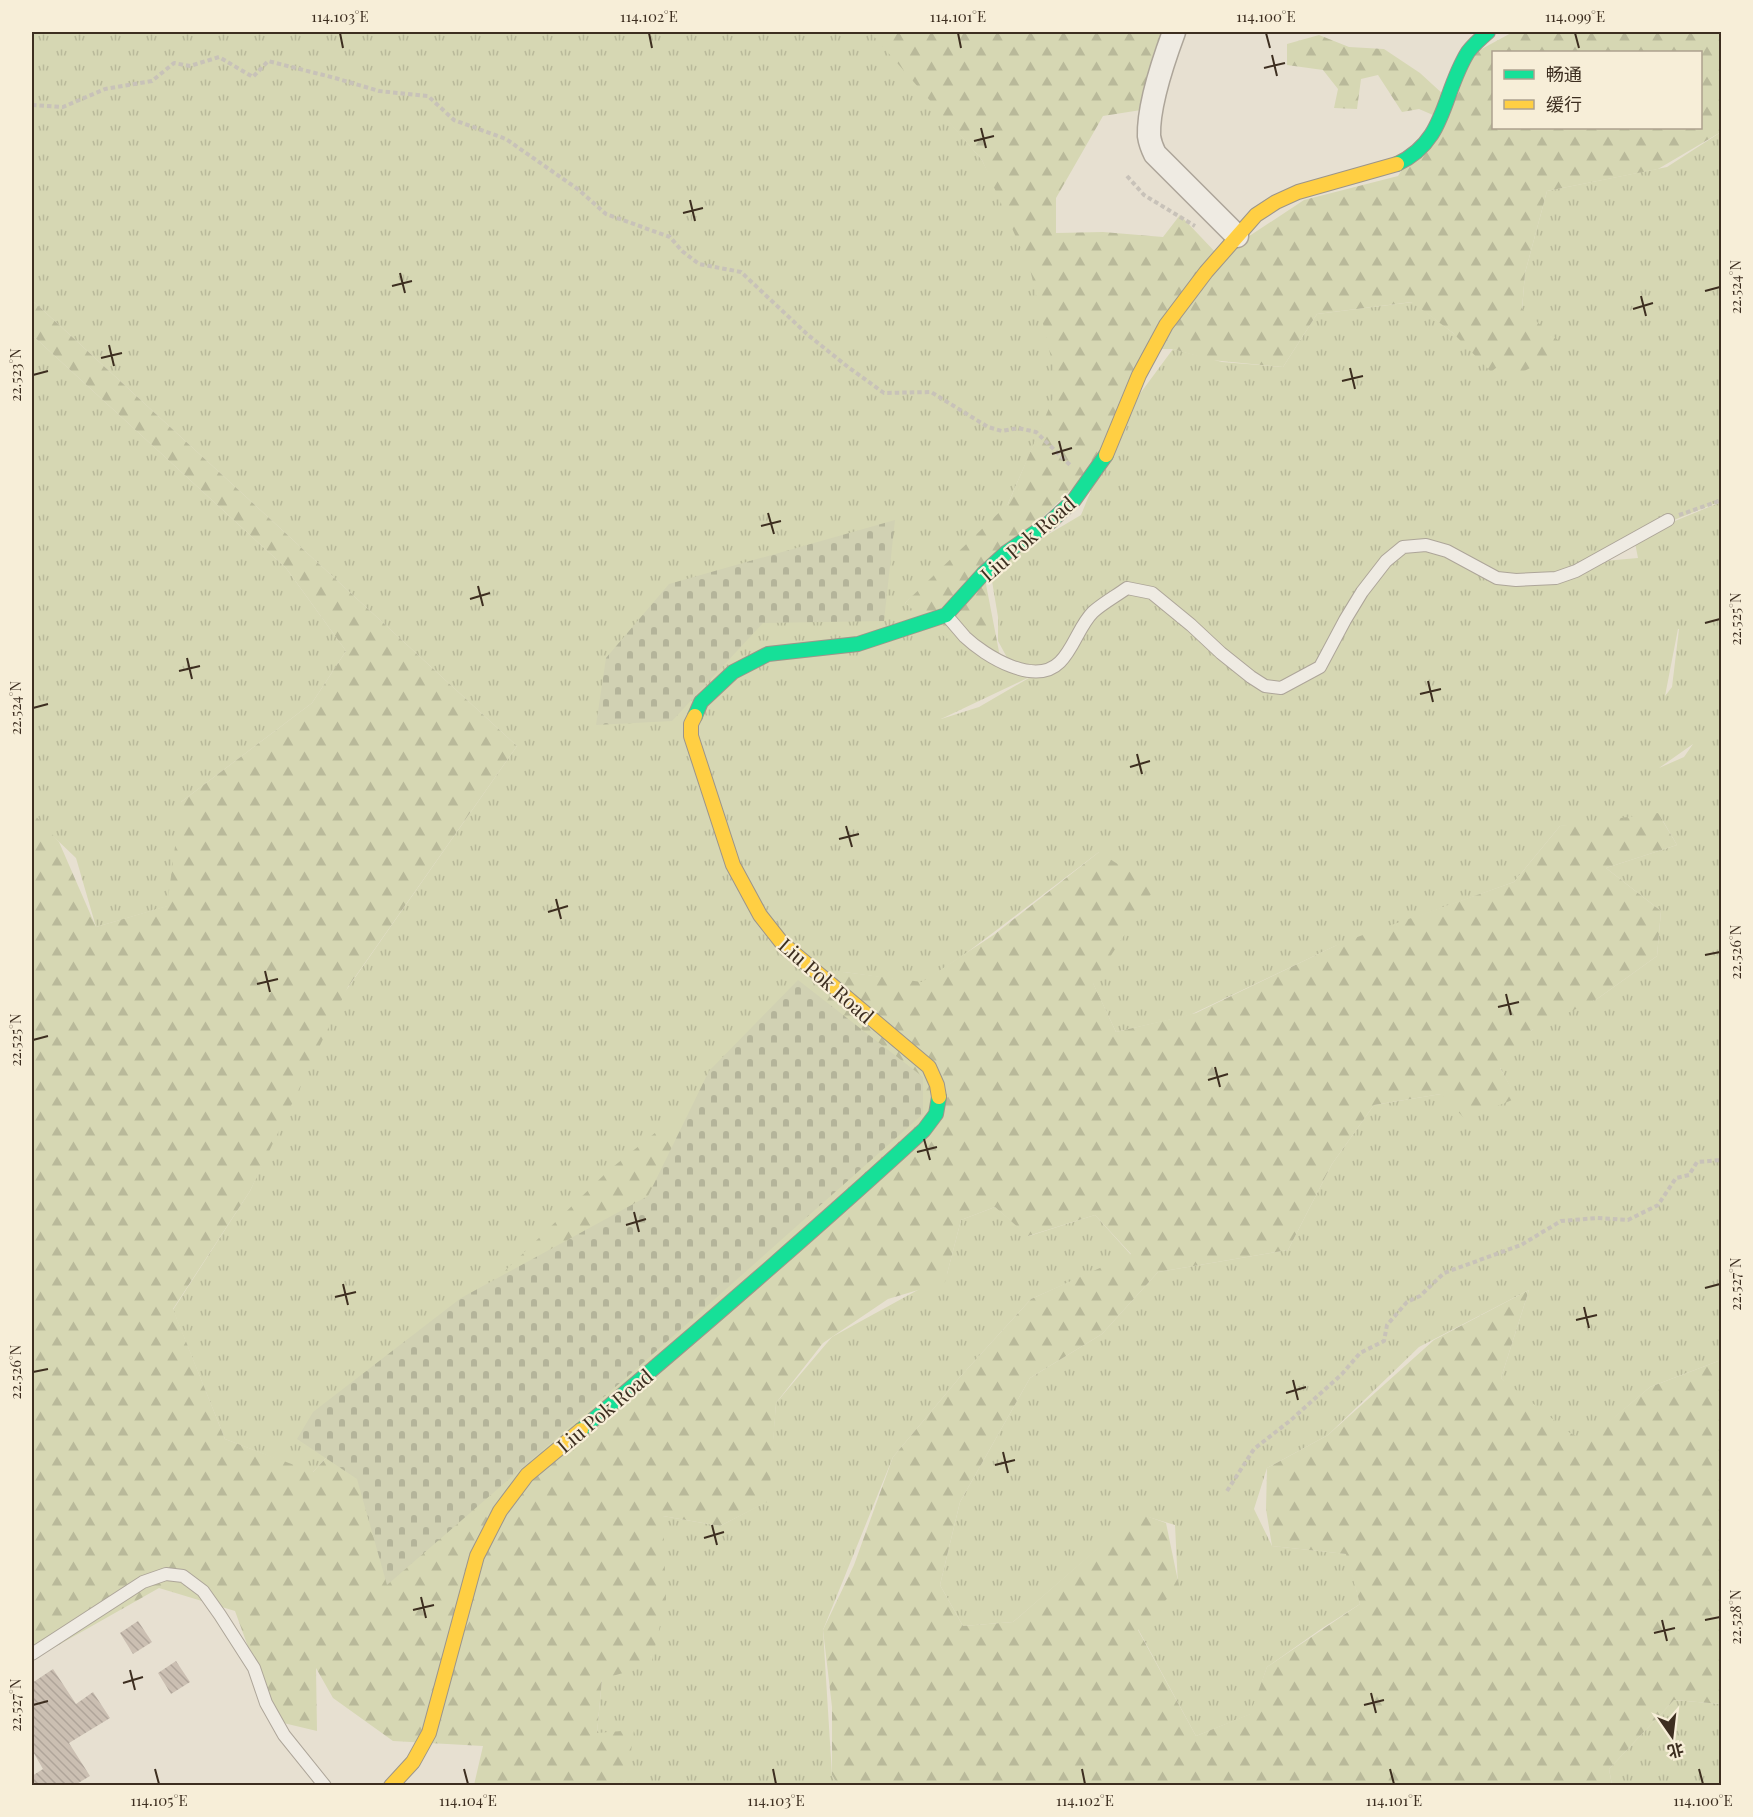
<svg xmlns="http://www.w3.org/2000/svg" width="1753" height="1817" font-family="'Playfair Display','Noto Sans SC',serif">
  <defs>
    <pattern id="grass-tufts" width="24" height="20" patternUnits="userSpaceOnUse" patternTransform="scale(1.5)"><rect width="24" height="20" fill="#d6d7b3"/><path d="M3 7l-1-3M5 7V3M7 7l1-3M15 17l-1-3M17 17v-4M19 17l1-3" fill="none" stroke="#b9b99a"/></pattern>
    <pattern id="forest-firs" width="22" height="20" patternUnits="userSpaceOnUse" patternTransform="scale(1.5)"><rect width="22" height="20" fill="#d6d7b3"/><path d="M5 1l3.5 6h-7zM16 11l3.5 6h-7z" fill="#b9b99a"/></pattern>
    <pattern id="cemetery-stones" width="16" height="16" patternUnits="userSpaceOnUse" patternTransform="scale(1.5)"><rect width="16" height="16" fill="#d1d1b3"/><path d="M2 7V4a2 2 0 0 1 4 0v3zM10 15v-3a2 2 0 0 1 4 0v3z" fill="#b4b49a"/></pattern>
    <pattern id="building-back-hatch" width="6" height="6" patternUnits="userSpaceOnUse" patternTransform="scale(1.5)"><rect width="6" height="6" fill="#cbbfb2"/><path d="M-1 5l2 2M0 0l6 6M5-1l2 2" fill="none" stroke="#afa499"/></pattern>
  </defs>
  <rect width="100%" height="100%" fill="#e7e0d1"/>
  <g fill="url(#grass-tufts)" fill-rule="evenodd">
    <path d="M 32,32 L 872,32 L 982,160 L 1026,250 L 1059,387 L 1003,515 L 905,603 L 1010,663 L 998,641 L 998,617 L 990,569 L 1081,515 L 1119,422 L 1173,349 L 1222,362 L 1283,367 L 1317,314 L 1413,302 L 1462,340 L 1522,310 L 1525,273 L 1547,191 L 1667,167 L 1721,132 L 1721,501 L 1647,531 L 1641,535 L 1721,502 L 1721,1360 L 1650,1387 L 1586,1442 L 1545,1420 L 1501,1378 L 1529,1290 L 1419,1347 L 1328,1435 L 1267,1468 L 1254,1509 L 1272,1546 L 1347,1554 L 1360,1604 L 1321,1629 L 1267,1667 L 1251,1714 L 1196,1736 L 1138,1629 L 1178,1586 L 1175,1525 L 1138,1514 L 1013,1622 L 963,1626 L 940,1585 L 960,1502 L 1030,1378 L 1102,1334 L 1158,1272 L 1288,1250 L 1332,1164 L 1374,1105 L 1441,1094 L 1516,1098 L 1496,1060 L 1544,1020 L 1597,999 L 1657,956 L 1661,911 L 1606,868 L 1677,845 L 1663,821 L 1560,826 L 1514,882 L 1335,946 L 1190,1015 L 1116,1032 L 1089,975 L 1099,852 L 965,954 L 922,983 L 844,972 L 821,1023 L 444,1330 L 312,1473 L 225,1439 L 173,1310 L 250,1191 L 333,1009 L 517,746 L 32,300 ZM 1634,538 L 1638,558 L 1592,562 ZM 1679,629 L 1672,687 L 1665,696 L 1678,629 ZM 1034,675 L 979,707 L 941,719 ZM 1693,744 L 1684,757 L 1659,768 Z"/>
    <path d="M 32,335 L 286,568 L 346,651 L 312,703 L 181,802 L 182,902 L 96,927 L 76,858 L 32,816 Z"/>
    <path d="M 995,1207 L 1029,1236 L 1095,1215 L 1131,1255 L 1031,1299 L 960,1377 L 893,1457 L 823,1630 L 832,1775 L 838,1785 L 620,1785 L 627,1780 L 597,1733 L 602,1679 L 663,1516 L 720,1526 L 768,1501 L 776,1403 L 832,1337 L 947,1274 L 961,1220 Z"/>
    <path d="M 1674,1700 L 1721,1704 L 1721,1785 L 1612,1785 L 1609,1769 Z"/>
  </g>
  <g fill="url(#forest-firs)" fill-rule="evenodd">
    <path d="M 870,32 L 1161,32 L 1170,59 L 1141,110 L 1103,116 L 1056,198 L 1056,233 L 1103,232 L 1163,237 L 1180,215 L 1219,256 L 1304,200 L 1398,176 L 1476,52 L 1513,32 L 1721,32 L 1721,132 L 1658,169 L 1547,191 L 1525,273 L 1522,309 L 1567,348 L 1515,376 L 1508,358 L 1491,372 L 1453,333 L 1412,302 L 1317,314 L 1283,367 L 1211,360 L 1173,349 L 1154,349 L 1106,456 L 984,574 L 1001,662 L 946,638 L 905,603 L 1008,504 L 1058,387 L 1030,269 L 982,160 ZM 1494,52 L 1700,52 L 1700,128 L 1494,128 Z"/>
    <path d="M 1319,35 L 1349,47 L 1384,49 L 1420,73 L 1444,95 L 1433,115 L 1419,109 L 1402,112 L 1378,75 L 1361,79 L 1357,109 L 1334,108 L 1338,89 L 1323,70 L 1287,65 L 1287,44 Z"/>
    <path d="M 32,300 L 517,746 L 348,987 L 250,1191 L 173,1309 L 225,1439 L 313,1472 L 444,1330 L 608,1171 L 666,1124 L 706,1106 L 821,1023 L 814,988 L 844,972 L 922,982 L 995,934 L 1099,852 L 1155,888 L 1093,983 L 1116,1032 L 1196,1013 L 1343,942 L 1514,882 L 1560,826 L 1658,813 L 1677,845 L 1606,868 L 1661,911 L 1657,956 L 1597,999 L 1532,1030 L 1500,1068 L 1517,1098 L 1465,1119 L 1441,1094 L 1374,1105 L 1332,1164 L 1288,1250 L 1158,1272 L 1102,1334 L 1030,1378 L 960,1502 L 940,1585 L 963,1626 L 1013,1622 L 1138,1513 L 1166,1523 L 1179,1586 L 1138,1630 L 1196,1736 L 1250,1714 L 1267,1667 L 1360,1604 L 1346,1554 L 1272,1546 L 1266,1509 L 1267,1468 L 1328,1435 L 1434,1340 L 1529,1290 L 1501,1378 L 1570,1433 L 1586,1441 L 1650,1387 L 1721,1360 L 1721,1704 L 1674,1700 L 1609,1769 L 1612,1785 L 838,1785 L 832,1775 L 832,1707 L 823,1630 L 854,1565 L 893,1457 L 960,1377 L 1031,1299 L 1131,1254 L 1095,1215 L 1028,1236 L 995,1207 L 961,1220 L 945,1282 L 888,1299 L 823,1343 L 776,1403 L 769,1501 L 720,1526 L 663,1516 L 666,1599 L 651,1665 L 602,1679 L 597,1733 L 634,1730 L 627,1780 L 620,1785 L 474,1785 L 483,1746 L 393,1741 L 333,1698 L 316,1668 L 317,1731 L 275,1721 L 235,1611 L 159,1588 L 32,1660 L 32,812 L 59,842 L 96,927 L 167,906 L 181,802 L 312,703 L 346,651 L 286,568 L 32,335 Z"/>
  </g>
  <g fill="url(#cemetery-stones)">
    <path d="M 895,520 L 884,621 L 763,623 L 672,721 L 596,725 L 606,658 L 669,584 Z"/>
    <path d="M 798,980 L 923,1077 L 923,1114 L 635,1370 L 387,1585 L 357,1479 L 297,1439 L 313,1412 L 461,1298 L 648,1196 L 709,1071 Z"/>
  </g>
  <g fill="url(#building-back-hatch)">
    <path d="M 138,1621 L 152,1642 L 133,1654 L 120,1633 Z"/>
    <path d="M 176,1661 L 190,1682 L 171,1694 L 158,1673 Z"/>
    <path d="M 53,1669 L 76,1704 L 93,1692 L 110,1718 L 69,1743 L 90,1776 L 75,1785 L 32,1785 L 32,1776 L 43,1769 L 32,1750 L 32,1683 Z"/>
  </g>
  <g fill="none" stroke-linecap="round" stroke-linejoin="round">
    <g stroke="#ada599" stroke-width="14">
      <g id="lane">
        <path d="M 947,616 C 953,623 959,630 965,637 C 985,656 1035,687 1060,662 C 1074,648 1079,626 1093,612 C 1103,603 1116,596 1127,588 L 1152,593 L 1191,625 L 1221,653 L 1251,677 L 1265,686 L 1281,688 L 1320,667 L 1345,620 L 1362,592 L 1386,561 L 1403,547 L 1426,545 L 1447,551 L 1497,578 L 1516,580 L 1556,578 L 1576,571 L 1668,520"/>
        <path d="M 32,1654 L 143,1582 L 166,1574 L 183,1576 L 203,1591 L 220,1615 L 254,1668 L 266,1703 L 284,1735 L 325,1786"/>
      </g>
    </g>
    <g stroke="#ada599" stroke-width="25">
      <path id="street" d="M 1174,32 C 1164,59 1148,107 1149,136 C 1150,143 1152,148 1155,154 L 1237,236"/>
    </g>
    <g stroke="#9c958a" stroke-width="16">
      <g id="fast">
        <path d="M 1397,164 C 1447,141 1442,93 1468,52 C 1474,44 1481,38 1488,32"/>
        <path d="M 695,716 L 701,702 L 733,672 L 768,654 L 858,644 L 946,615 L 983,574 L 1007,552 L 1049,523 L 1074,500 L 1106,455"/>
        <path d="M 581,1430 C 697,1332 812,1233 924,1130 L 936,1114 L 939,1097"/>
      </g>
    </g>
    <g stroke="#9c958a" stroke-width="16">
      <g id="slow">
        <path d="M 1106,455 L 1139,375 L 1166,325 L 1206,272 L 1256,215 L 1276,202 L 1298,192 L 1397,164"/>
        <path d="M 695,716 L 691,724 L 691,736 L 733,865 L 760,915 L 782,943 L 929,1067 L 937,1085 L 939,1097"/>
        <path d="M 391,1786 L 413,1762 L 429,1733 L 477,1556 L 500,1511 L 527,1475 L 581,1430"/>
      </g>
    </g>
    <g stroke="#c8c2b9" stroke-width="4" stroke-dasharray="4.5 3" stroke-linecap="butt">
      <path d="M 32,105 L 63,107 L 105,89 L 152,81 L 174,63 L 190,66 L 219,57 L 253,77 L 268,61 L 335,78 L 379,91 L 428,96 L 454,120 L 506,139 L 579,190 L 606,214 L 670,237 L 682,251 L 699,264 L 741,272 L 808,335 L 848,367 L 884,393 L 931,392 L 988,427 L 1002,431 L 1018,428 L 1036,432 L 1070,465"/>
      <path d="M 1127,176 L 1144,195 L 1195,226"/>
      <path d="M 1679,515 L 1722,500"/>
      <path d="M 1227,1491 L 1254,1449 L 1291,1420 L 1342,1374 L 1360,1353 L 1384,1341 L 1387,1325 L 1407,1302 L 1420,1296 L 1444,1273 L 1521,1245 L 1561,1221 L 1597,1218 L 1628,1220 L 1658,1205 L 1676,1178 L 1689,1175 L 1697,1162 L 1722,1160"/>
    </g>
    <use href="#lane" stroke="#efebe3" stroke-width="12"/>
    <use href="#street" stroke="#efebe3" stroke-width="22"/>
    <use href="#fast" stroke="#16e098" stroke-width="14"/>
    <use href="#slow" stroke="#ffcf43" stroke-width="14"/>
  </g>
  <path fill="none" stroke="#3d2e20" stroke-width="2" d="M 340,33 L 343,48M 649,33 L 652,48M 958,33 L 961,48M 1266,33 L 1270,48M 1575,33 L 1579,48M 1272,55 L 1277,76M 1264,68 L 1285,63M 981,128 L 986,148M 974,141 L 994,136M 690,200 L 695,221M 683,213 L 703,208M 400,273 L 405,293M 392,286 L 412,281M 1705,291 L 1720,287M 1641,296 L 1646,316M 1633,309 L 1653,303M 109,345 L 114,366M 101,358 L 122,353M 1350,368 L 1355,389M 33,375 L 48,371M 1342,381 L 1363,376M 1059,441 L 1064,461M 1052,454 L 1072,448M 768,513 L 774,534M 761,526 L 781,521M 478,586 L 483,606M 470,599 L 490,593M 1705,623 L 1720,619M 187,658 L 192,679M 179,671 L 200,666M 1428,681 L 1433,702M 1420,694 L 1441,689M 33,708 L 48,704M 1137,754 L 1142,774M 1130,767 L 1150,761M 846,826 L 852,847M 839,839 L 859,834M 556,899 L 561,919M 548,912 L 568,906M 1705,955 L 1720,952M 265,971 L 270,992M 257,984 L 278,979M 1506,994 L 1511,1015M 1498,1007 L 1519,1002M 33,1040 L 48,1036M 1215,1067 L 1220,1087M 1208,1080 L 1228,1074M 924,1139 L 930,1160M 917,1152 L 937,1147M 634,1212 L 639,1232M 626,1225 L 646,1219M 343,1284 L 348,1305M 1705,1288 L 1720,1284M 335,1297 L 356,1292M 1584,1307 L 1589,1328M 1576,1320 L 1597,1315M 33,1372 L 48,1369M 1293,1380 L 1298,1400M 1286,1393 L 1306,1387M 1003,1452 L 1008,1473M 995,1465 L 1015,1460M 712,1525 L 717,1545M 704,1538 L 724,1532M 421,1597 L 426,1618M 413,1610 L 434,1605M 1662,1620 L 1667,1641M 1705,1620 L 1720,1617M 1654,1633 L 1675,1628M 130,1670 L 135,1690M 123,1683 L 143,1677M 1371,1693 L 1376,1713M 33,1705 L 48,1701M 1364,1705 L 1384,1700M 155,1769 L 159,1784M 464,1769 L 468,1784M 773,1769 L 776,1784M 1082,1769 L 1085,1784M 1390,1769 L 1394,1784M 1699,1769 L 1703,1784"/>
  <g text-anchor="middle" dominant-baseline="central" stroke-width="4.5" stroke-linejoin="round" paint-order="stroke">
    <g font-size="20" fill="#3d2e20" stroke="#f7eed8">
      <text transform="translate(1027 538) rotate(-41)">Liu Pok Road</text>
      <text transform="translate(827 980) rotate(41)">Liu Pok Road</text>
      <text transform="translate(604 1410) rotate(-40)">Liu Pok Road</text>
    </g>
  </g>
  <rect width="1753" height="1817" fill="none" stroke="#f7eed8" stroke-width="66"/>
  <rect x="1492" y="51" width="210" height="78" fill="#f7eed8" stroke="#ada18e" stroke-width="1.5"/>
  <rect x="1504" y="70" width="30" height="9" fill="#16e098" stroke="#ada18e" stroke-width="1.5"/>
  <text x="1546" y="81" font-size="18" fill="#3d2e20">畅通</text>
  <rect x="1504" y="100" width="30" height="9" fill="#ffcf43" stroke="#ada18e" stroke-width="1.5"/>
  <text x="1546" y="111" font-size="18" fill="#3d2e20">缓行</text>
  <g transform="translate(1672 1736) rotate(166)" stroke="#f7eed8" stroke-width="4.5" paint-order="stroke">
  <path d="M0-4.5L10 22L0 15L-10 22Z" fill="#3d2e20"/>
  <text y="-9" font-size="16" font-weight="bold" text-anchor="middle" fill="#3d2e20">北</text>
  </g>
  <rect x="33" y="33" width="1687" height="1751" fill="none" stroke="#3d2e20" stroke-width="2"/>
  <g font-size="15" text-anchor="middle" fill="#3d2e20">
    <text x="340" y="22">114.103°E</text>
    <text x="649" y="22">114.102°E</text>
    <text x="958" y="22">114.101°E</text>
    <text x="1266" y="22">114.100°E</text>
    <text x="1575" y="22">114.099°E</text>
    <text transform="translate(1736 287) rotate(-90)" y="5">22.524°N</text>
    <text transform="translate(16 375) rotate(-90)" y="5">22.523°N</text>
    <text transform="translate(1736 619) rotate(-90)" y="5">22.525°N</text>
    <text transform="translate(16 708) rotate(-90)" y="5">22.524°N</text>
    <text transform="translate(1736 952) rotate(-90)" y="5">22.526°N</text>
    <text transform="translate(16 1040) rotate(-90)" y="5">22.525°N</text>
    <text transform="translate(1736 1284) rotate(-90)" y="5">22.527°N</text>
    <text transform="translate(16 1372) rotate(-90)" y="5">22.526°N</text>
    <text transform="translate(1736 1617) rotate(-90)" y="5">22.528°N</text>
    <text transform="translate(16 1705) rotate(-90)" y="5">22.527°N</text>
    <text x="159" y="1806">114.105°E</text>
    <text x="468" y="1806">114.104°E</text>
    <text x="776" y="1806">114.103°E</text>
    <text x="1085" y="1806">114.102°E</text>
    <text x="1394" y="1806">114.101°E</text>
    <text x="1703" y="1806">114.100°E</text>
  </g>
</svg>
